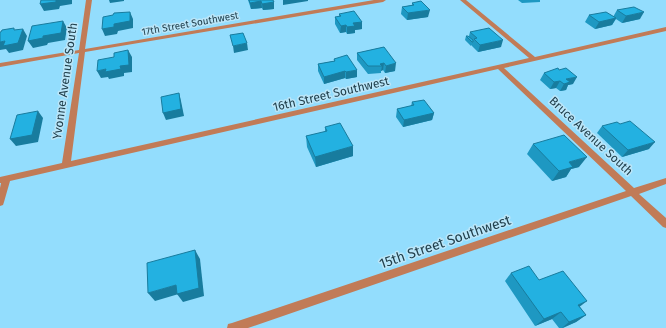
<svg xmlns="http://www.w3.org/2000/svg" width="666" height="328" font-family="'Fira Sans',sans-serif">
  <rect width="100%" height="100%" fill="#93ddfd"/>
  <g fill="none" stroke-linecap="round" stroke-linejoin="round">
    <path fill="#c17b57" fill-rule="evenodd" d="M 86,0 L 92,0 L 85,49 L 374,0 L 386,0 L 383,2 L 85,52 L 71,161 L 529,58 L 460,0 L 466,0 L 535,57 L 666,27 L 666,31 L 504,68 L 634,188 L 666,178 L 666,184 L 639,194 L 666,218 L 666,228 L 663,227 L 631,196 L 248,328 L 227,328 L 228,324 L 232,323 L 626,191 L 498,69 L 10,181 L 4,202 L 3,205 L 0,206 L 0,188 L 1,183 L 0,183 L 0,177 L 62,163 L 79,53 L 0,67 L 0,63 L 79,50 Z"/>
  </g>
  <g fill="#1e98c2">
    <path d="M 248,0 L 273,0 L 274,9 L 263,10 L 262,8 L 251,9 Z"/>
    <path d="M 518,0 L 540,0 L 540,2 L 522,3 Z"/>
    <path d="M 412,3 L 428,17 L 407,20 L 401,14 L 402,7 L 412,5 Z"/>
    <path d="M 617,10 L 640,19 L 622,23 L 616,19 L 612,25 L 595,29 L 585,22 L 589,15 L 613,17 Z"/>
    <path d="M 339,14 L 362,22 L 362,29 L 355,30 L 355,33 L 347,34 L 346,32 L 340,33 L 335,24 L 335,17 L 339,17 Z"/>
    <path d="M 470,32 L 501,47 L 478,52 L 472,46 L 472,45 L 471,46 L 465,40 L 466,36 L 469,36 Z"/>
    <path d="M 384,47 L 395,71 L 385,73 L 383,70 L 381,71 L 381,73 L 368,74 L 357,60 L 357,53 Z"/>
    <path d="M 334,59 L 357,77 L 346,79 L 345,78 L 324,84 L 318,71 L 318,64 L 334,61 Z"/>
    <path d="M 544,73 L 573,84 L 568,85 L 566,90 L 560,91 L 556,88 L 550,89 L 540,80 Z"/>
    <path d="M 412,102 L 434,113 L 432,120 L 403,127 L 396,117 L 397,109 L 411,106 Z"/>
    <path d="M 620,124 L 649,149 L 622,157 L 597,133 L 602,126 Z"/>
    <path d="M 325,127 L 353,156 L 316,167 L 307,147 L 306,136 L 325,132 Z"/>
    <path d="M 533,144 L 579,167 L 571,169 L 566,177 L 552,181 L 527,154 Z"/>
    <path d="M 511,273 L 539,280 L 580,307 L 586,315 L 576,322 L 563,328 L 559,328 L 552,319 L 535,326 L 505,281 Z"/>
  </g>
  <g fill="#187c9e">
    <path d="M 56,0 L 72,0 L 72,4 L 60,6 L 59,9 L 44,11 L 40,4 Z"/>
    <path d="M 109,0 L 124,0 L 124,1 L 110,3 Z"/>
    <path d="M 283,0 L 308,0 L 308,1 L 283,5 Z"/>
    <path d="M 261,1 L 262,8 L 251,9 L 250,3 Z"/>
    <path d="M 274,2 L 274,9 L 263,10 L 262,4 Z"/>
    <path d="M 430,10 L 428,17 L 407,20 L 408,13 Z"/>
    <path d="M 130,12 L 133,19 L 133,28 L 118,31 L 117,34 L 105,36 L 102,29 L 114,24 Z"/>
    <path d="M 644,12 L 640,19 L 622,23 L 626,16 Z"/>
    <path d="M 616,18 L 612,25 L 595,29 L 599,22 Z"/>
    <path d="M 63,21 L 67,28 L 65,40 L 48,43 L 47,45 L 33,48 L 28,41 Z"/>
    <path d="M 362,22 L 362,29 L 355,30 L 355,33 L 347,34 L 347,27 L 353,23 Z"/>
    <path d="M 346,25 L 346,32 L 340,33 L 341,26 Z"/>
    <path d="M 23,29 L 27,36 L 23,50 L 9,53 L 6,49 L 0,50 L 0,42 L 5,41 Z"/>
    <path d="M 503,40 L 501,47 L 478,52 L 480,45 Z"/>
    <path d="M 247,43 L 248,50 L 234,53 L 233,46 Z"/>
    <path d="M 128,50 L 132,57 L 132,72 L 124,73 L 124,76 L 109,79 L 108,77 L 101,78 L 97,71 L 120,66 Z"/>
    <path d="M 384,63 L 383,70 L 381,71 L 382,66 L 380,64 Z"/>
    <path d="M 396,63 L 395,71 L 385,73 L 386,66 Z"/>
    <path d="M 357,70 L 357,77 L 346,79 L 346,72 Z"/>
    <path d="M 345,71 L 345,78 L 324,84 L 324,77 Z"/>
    <path d="M 577,77 L 573,84 L 568,85 L 566,90 L 560,91 L 564,84 L 566,79 Z"/>
    <path d="M 560,81 L 556,88 L 550,89 L 554,82 Z"/>
    <path d="M 179,93 L 181,101 L 184,116 L 166,120 L 163,113 Z"/>
    <path d="M 38,111 L 43,118 L 38,142 L 16,146 L 10,139 Z"/>
    <path d="M 434,113 L 432,120 L 403,127 L 404,120 Z"/>
    <path d="M 655,142 L 649,149 L 622,157 L 628,150 Z"/>
    <path d="M 353,146 L 353,156 L 316,167 L 315,157 Z"/>
    <path d="M 587,157 L 579,167 L 571,169 L 566,177 L 552,181 L 559,171 L 569,162 Z"/>
    <path d="M 195,250 L 200,259 L 204,296 L 183,302 L 177,294 Z"/>
    <path d="M 176,285 L 182,293 L 155,301 L 148,293 Z"/>
    <path d="M 587,301 L 578,308 L 578,305 Z"/>
    <path d="M 561,312 L 552,319 L 535,326 L 544,319 Z"/>
    <path d="M 586,315 L 576,322 L 562,328 L 569,322 Z"/>
  </g>
  <g fill="#23b1e1" stroke="#187c9e">
    <path d="M 41,0 L 56,0 L 56,2 L 40,4 Z"/>
    <path d="M 249,0 L 273,0 L 274,2 L 262,4 L 261,1 L 250,3 Z"/>
    <path d="M 421,1 L 430,10 L 408,13 L 402,7 L 414,5 L 412,3 Z"/>
    <path d="M 634,7 L 644,12 L 626,16 L 617,10 Z"/>
    <path d="M 354,11 L 362,22 L 353,23 L 355,26 L 347,27 L 346,25 L 341,26 L 335,17 L 341,16 L 339,14 Z"/>
    <path d="M 130,12 L 130,21 L 114,24 L 114,27 L 102,29 L 103,17 L 113,15 L 114,13 Z"/>
    <path d="M 606,12 L 616,18 L 599,22 L 589,15 Z"/>
    <path d="M 63,21 L 61,33 L 43,36 L 43,38 L 28,41 L 32,26 Z"/>
    <path d="M 14,28 L 14,30 L 23,29 L 18,43 L 3,46 L 5,41 L 0,42 L 0,32 L 1,32 L 2,30 Z"/>
    <path d="M 489,28 L 503,40 L 480,45 L 474,39 L 477,38 L 470,32 Z"/>
    <path d="M 243,33 L 247,43 L 233,46 L 230,35 Z"/>
    <path d="M 466,36 L 468,36 L 473,40 L 473,42 L 472,42 Z"/>
    <path d="M 384,47 L 396,63 L 386,66 L 384,63 L 380,64 L 382,66 L 368,66 L 357,53 Z"/>
    <path d="M 128,50 L 129,65 L 120,66 L 121,69 L 105,72 L 106,69 L 97,71 L 98,60 L 114,57 L 114,53 Z"/>
    <path d="M 347,55 L 357,70 L 346,72 L 345,71 L 324,77 L 318,64 L 335,61 L 334,59 Z"/>
    <path d="M 558,68 L 559,70 L 566,68 L 577,77 L 566,79 L 570,82 L 564,84 L 560,81 L 554,82 L 544,73 Z"/>
    <path d="M 179,93 L 181,109 L 163,113 L 161,97 Z"/>
    <path d="M 424,100 L 434,113 L 404,120 L 397,109 L 414,105 L 412,102 Z"/>
    <path d="M 38,111 L 32,135 L 10,139 L 17,115 Z"/>
    <path d="M 630,121 L 655,142 L 628,150 L 602,126 L 617,122 L 620,124 Z"/>
    <path d="M 340,123 L 353,146 L 315,157 L 306,136 L 327,131 L 325,127 Z"/>
    <path d="M 564,135 L 587,157 L 569,162 L 573,167 L 559,171 L 533,144 Z"/>
    <path d="M 195,250 L 199,288 L 177,294 L 176,285 L 148,293 L 147,263 Z"/>
    <path d="M 529,266 L 539,280 L 563,271 L 587,301 L 578,305 L 586,315 L 569,322 L 561,312 L 544,319 L 511,273 Z"/>
  </g>
  <g text-anchor="middle" dominant-baseline="central" stroke-width="3" stroke-linejoin="round" paint-order="stroke">
    <g font-size="10" fill="#21404d" stroke="#bbe6f9">
      <text transform="translate(190 24) rotate(-10)">17th Street Southwest</text>
    </g>
    <g font-size="12" fill="#21404d" stroke="#bbe6f9">
      <text transform="translate(65 81) rotate(-82)">Yvonne Avenue South</text>
      <text transform="translate(331 94) rotate(-13)">16th Street Southwest</text>
      <text transform="translate(591 136) rotate(43)">Bruce Avenue South</text>
    </g>
    <g font-size="14" fill="#21404d" stroke="#bbe6f9">
      <text transform="translate(445 242) rotate(-19)">15th Street Southwest</text>
    </g>
  </g>
</svg>
